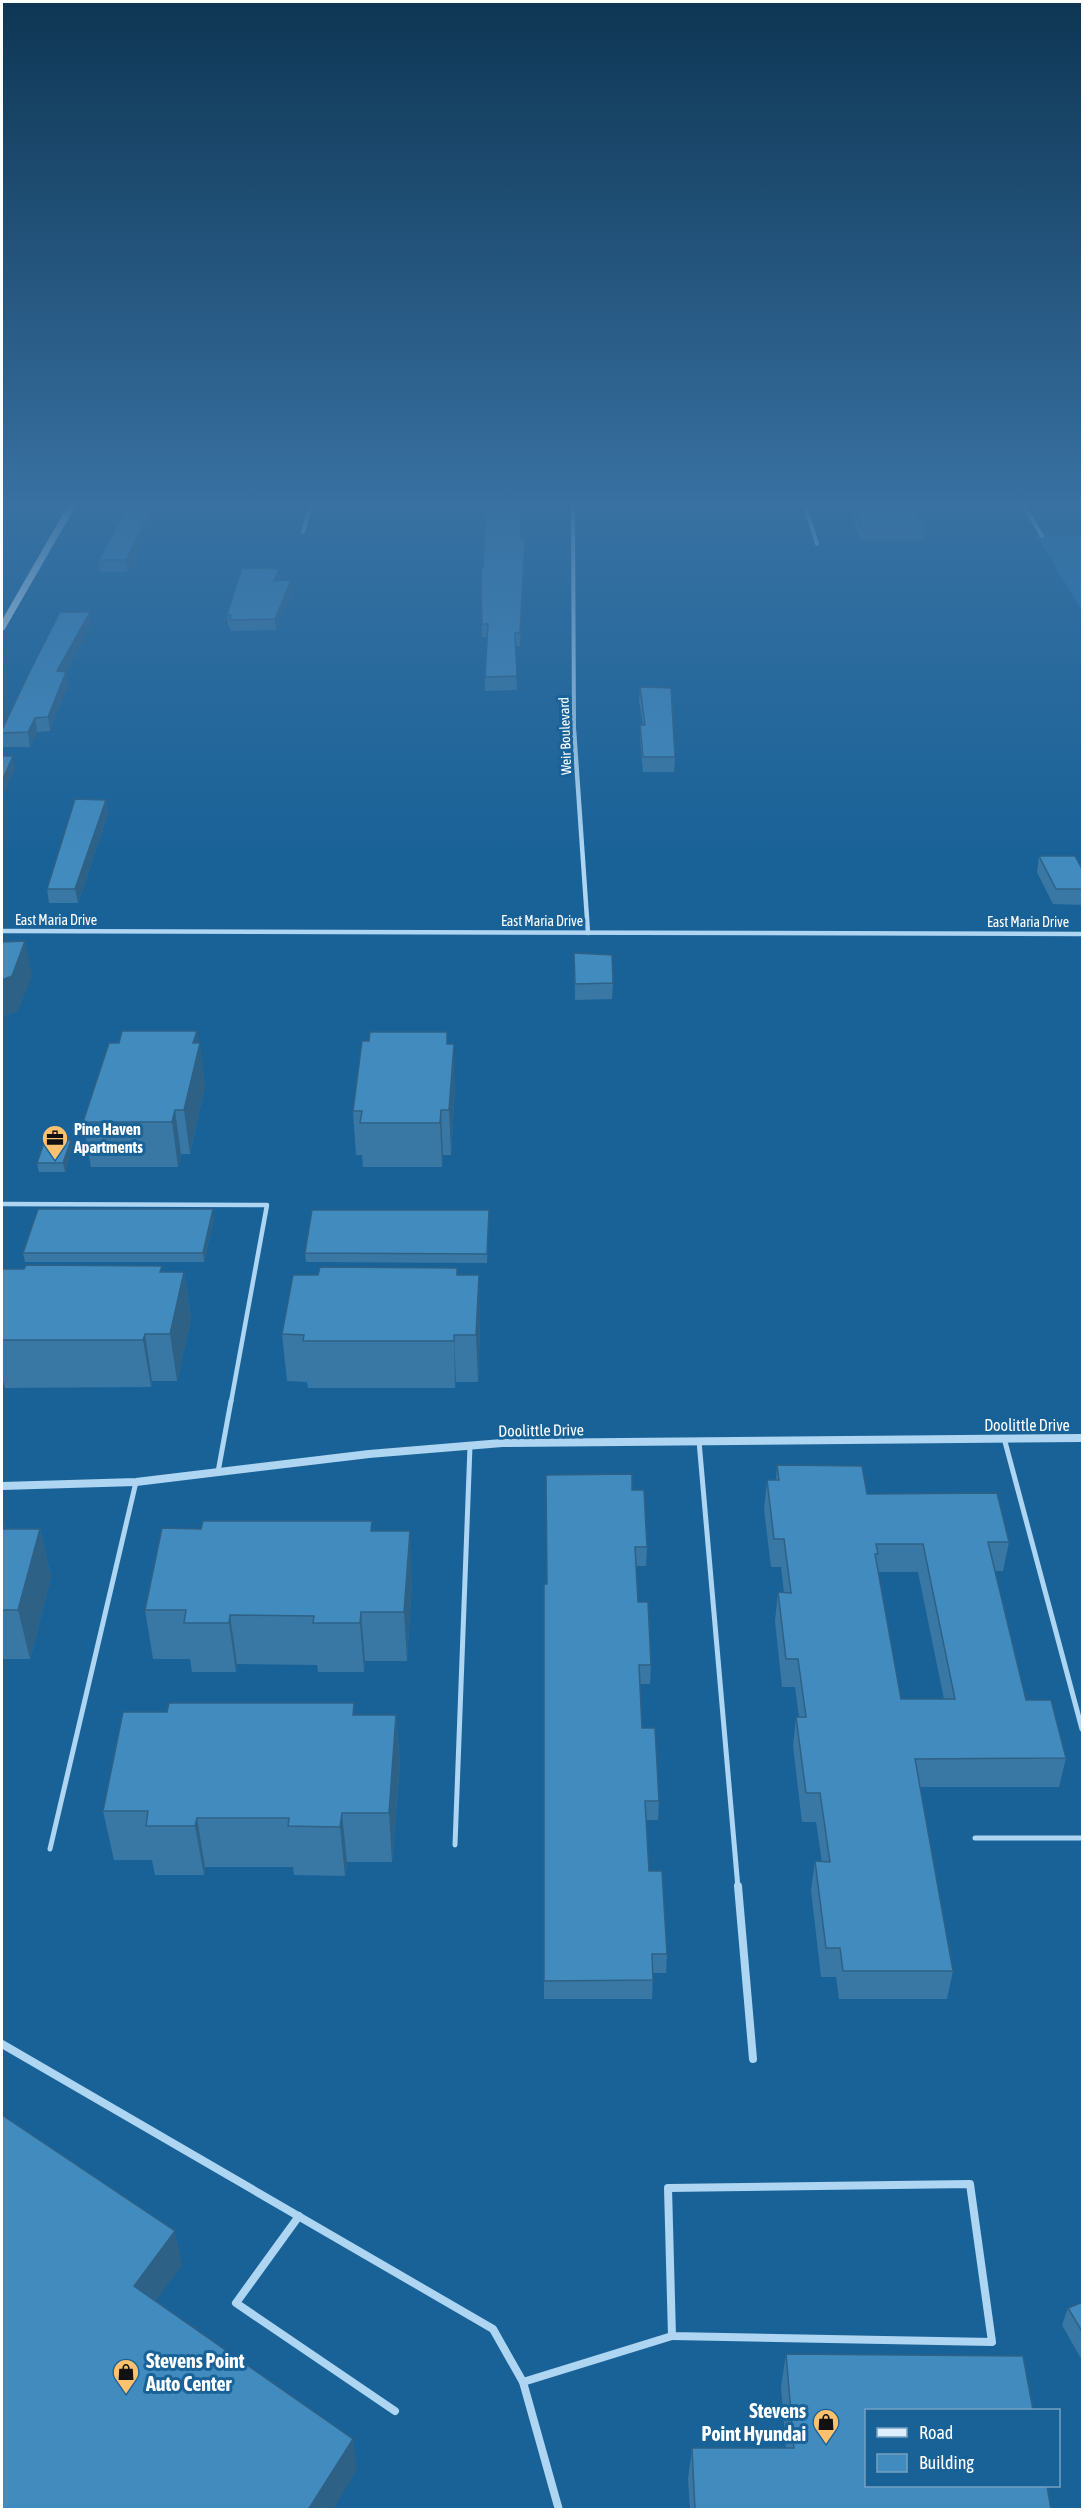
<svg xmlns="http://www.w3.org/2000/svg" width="1084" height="2511" font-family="'Asap Condensed',sans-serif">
  <rect width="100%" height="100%" fill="#196298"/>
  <path fill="#297bb4" d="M 1036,535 L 1082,535 L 1082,610 Z"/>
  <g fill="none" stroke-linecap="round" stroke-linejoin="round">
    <path stroke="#aed5f1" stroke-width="4.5" d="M 2,1204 L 267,1205 L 231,1402"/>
    <g stroke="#aed5f1" stroke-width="5">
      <path d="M 1004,1438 L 1082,1729"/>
      <path d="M 699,1441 L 738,1888"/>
      <path d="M 218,1472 L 231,1401"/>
      <path d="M 975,1838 L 1082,1838"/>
      <path d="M 455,1845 L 470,1446"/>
      <path d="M 50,1849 L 136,1482"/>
    </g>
    <g stroke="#aed5f1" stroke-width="8">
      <path d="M 738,1886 L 753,2059"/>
      <path d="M 2,2044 L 493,2329 L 523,2382 L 559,2510"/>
      <path d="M 970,2184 L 992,2342 L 672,2336 L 668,2188 Z"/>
      <path d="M 299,2216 L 236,2303 L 395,2411"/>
      <path d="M 523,2382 L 672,2336"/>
    </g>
    <g stroke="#aed5f1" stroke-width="4">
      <path d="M 573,502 L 574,731"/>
      <path d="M 804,502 L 817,544"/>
      <path d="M 1022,502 L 1042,536"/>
      <path d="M 303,532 L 312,502"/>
    </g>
    <g stroke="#aed5f1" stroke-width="4.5">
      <path d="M 574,730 L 588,933"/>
      <path d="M 2,931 L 1082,934"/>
    </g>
    <path stroke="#aed5f1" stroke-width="8" d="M 2,1486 L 136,1482 L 369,1454 L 502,1443 L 1082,1438"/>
    <path stroke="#dceefb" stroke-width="7" d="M 2,627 L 74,502"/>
  </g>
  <g fill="#3978a4" fill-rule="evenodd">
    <path d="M 129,502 L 163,502 L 127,572 L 100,572 L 99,560 L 130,504 Z"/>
    <path d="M 848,502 L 912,502 L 924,528 L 923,540 L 860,540 Z"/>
    <path d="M 521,538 L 525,538 L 525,550 L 520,646 L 515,646 L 517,690 L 485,691 L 485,677 L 487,637 L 482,637 L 481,567 L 483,567 Z"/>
    <path d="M 280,579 L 279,581 L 291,580 L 291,591 L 276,630 L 231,631 L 230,626 L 228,626 L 227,615 Z"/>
    <path d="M 91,625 L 66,673 L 68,685 L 50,731 L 37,732 L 30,747 L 3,747 L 2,730 Z"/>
    <path d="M 640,687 L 675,757 L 674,772 L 643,772 L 640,739 L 640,725 L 643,725 L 639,701 Z"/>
    <path d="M 106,800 L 108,813 L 78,903 L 49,903 L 47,889 Z"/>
    <path d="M 1039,856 L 1083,871 L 1083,905 L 1053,904 L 1037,872 Z"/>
    <path d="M 574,953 L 613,983 L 612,999 L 575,1000 Z"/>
    <path d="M 119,1043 L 198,1043 L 205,1086 L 190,1154 L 181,1154 L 178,1167 L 91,1167 L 83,1122 Z"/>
    <path d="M 448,1044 L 455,1087 L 451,1155 L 443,1155 L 442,1167 L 363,1167 L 362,1155 L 356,1155 L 353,1111 Z"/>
    <path d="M 72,1148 L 65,1172 L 39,1172 L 37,1163 Z"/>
    <path d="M 489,1210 L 487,1263 L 306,1262 L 305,1253 Z"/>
    <path d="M 214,1218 L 204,1262 L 25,1262 L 23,1253 Z"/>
    <path d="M 457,1268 L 457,1275 L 480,1322 L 478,1382 L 456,1382 L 455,1388 L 308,1388 L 307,1382 L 287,1381 L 282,1334 L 318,1275 Z"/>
    <path d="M 2,1269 L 184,1272 L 191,1318 L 177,1381 L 152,1381 L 151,1387 L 5,1388 L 3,1381 L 2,1381 Z"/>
    <path d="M 777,1465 L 867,1494 L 1009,1542 L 1003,1571 L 995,1571 L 1026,1700 L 1066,1758 L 1059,1787 L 920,1787 L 953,1971 L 947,1999 L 839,1999 L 836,1977 L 821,1977 L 811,1890 L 815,1861 L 822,1862 L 816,1822 L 802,1822 L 793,1746 L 796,1717 L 799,1717 L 795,1687 L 782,1687 L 775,1621 L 778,1592 L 784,1593 L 781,1567 L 771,1567 L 764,1509 L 767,1480 L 776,1480 ZM 878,1572 L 918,1572 L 944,1699 L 901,1699 Z"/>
    <path d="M 632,1490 L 647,1547 L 646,1566 L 636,1566 L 638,1602 L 651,1665 L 650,1684 L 640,1684 L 642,1728 L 659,1801 L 658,1820 L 646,1820 L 649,1871 L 667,1954 L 666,1973 L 653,1973 L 652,1999 L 544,1999 L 544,1584 L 547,1584 Z"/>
    <path d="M 2,1519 L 7,1529 L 40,1529 L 51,1577 L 30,1659 L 2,1659 Z"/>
    <path d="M 372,1531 L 412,1580 L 407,1661 L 365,1661 L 364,1672 L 318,1672 L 317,1665 L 237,1664 L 236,1672 L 192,1672 L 190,1659 L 153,1659 L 145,1610 Z"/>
    <path d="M 355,1715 L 396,1715 L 400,1764 L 392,1862 L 347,1862 L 345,1876 L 294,1875 L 293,1867 L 205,1867 L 204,1875 L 155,1875 L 152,1860 L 114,1860 L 103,1811 Z"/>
    <path d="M 1083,2302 L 1083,2362 L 1062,2325 L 1068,2308 Z"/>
    <path d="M 786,2354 L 1051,2510 L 690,2510 L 688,2479 L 692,2448 L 786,2448 L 781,2387 Z"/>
  </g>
  <g fill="#2e6186">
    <path d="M 155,502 L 163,502 L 127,572 L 126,560 Z"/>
    <path d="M 525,538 L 525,550 L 520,646 L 520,633 Z"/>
    <path d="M 279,569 L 280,579 L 275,591 L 274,581 Z"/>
    <path d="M 291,580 L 291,591 L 276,630 L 275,619 Z"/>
    <path d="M 90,612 L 91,625 L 66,673 L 68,685 L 50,731 L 48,717 L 57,671 Z"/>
    <path d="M 35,718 L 37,732 L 30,747 L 28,732 Z"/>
    <path d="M 13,756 L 15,769 L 2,799 L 2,781 Z"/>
    <path d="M 106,800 L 108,813 L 78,903 L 75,889 Z"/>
    <path d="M 25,941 L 32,976 L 18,1011 L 2,1018 L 2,980 Z"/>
    <path d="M 197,1031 L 199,1049 L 200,1043 L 205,1086 L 190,1154 L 184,1110 L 193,1043 Z"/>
    <path d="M 454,1044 L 455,1087 L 451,1155 L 449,1110 Z"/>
    <path d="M 175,1110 L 181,1154 L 178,1167 L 172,1122 Z"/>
    <path d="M 441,1110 L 443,1155 L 442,1167 L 440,1123 Z"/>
    <path d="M 71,1140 L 72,1148 L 65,1172 L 63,1163 Z"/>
    <path d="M 213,1209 L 214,1218 L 204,1262 L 203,1253 Z"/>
    <path d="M 184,1272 L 191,1318 L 177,1381 L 170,1334 Z"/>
    <path d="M 479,1275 L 480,1322 L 478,1382 L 476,1335 Z"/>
    <path d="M 145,1334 L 152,1381 L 151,1387 L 143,1340 Z"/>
    <path d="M 454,1335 L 456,1382 L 455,1388 L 454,1341 Z"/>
    <path d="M 4,1519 L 16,1567 L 2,1528 Z"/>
    <path d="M 40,1529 L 51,1577 L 30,1659 L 18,1610 Z"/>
    <path d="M 410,1531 L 412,1580 L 407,1661 L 404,1612 Z"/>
    <path d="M 361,1612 L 365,1661 L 364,1672 L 360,1623 Z"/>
    <path d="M 230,1615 L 237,1664 L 236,1672 L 229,1623 Z"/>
    <path d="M 396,1715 L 400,1764 L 392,1862 L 389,1813 Z"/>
    <path d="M 342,1813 L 347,1862 L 345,1876 L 340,1827 Z"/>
    <path d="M 197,1818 L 205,1867 L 204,1875 L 195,1826 Z"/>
    <path d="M 175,2231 L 182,2265 L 143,2319 L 134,2286 Z"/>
    <path d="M 353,2439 L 357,2470 L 333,2510 L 308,2510 Z"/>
  </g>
  <g fill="#428bbf" stroke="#2e6186" stroke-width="1.5" fill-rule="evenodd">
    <path d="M 130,502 L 155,502 L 126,560 L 99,560 Z"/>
    <path d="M 487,502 L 521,502 L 520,538 L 525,538 L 520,633 L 515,633 L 517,676 L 485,677 L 488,624 L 482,624 L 481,567 L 483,567 Z"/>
    <path d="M 853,502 L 912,502 L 924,528 L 861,528 Z"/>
    <path d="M 242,568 L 279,569 L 274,581 L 291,580 L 275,619 L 230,620 L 231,615 L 227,615 Z"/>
    <path d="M 60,612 L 90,612 L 57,671 L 66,672 L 48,717 L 35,718 L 28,732 L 2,733 L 2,730 L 30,671 Z"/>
    <path d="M 640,687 L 671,688 L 675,757 L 643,757 L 640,725 L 645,725 Z"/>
    <path d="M 2,756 L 13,756 L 2,781 Z"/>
    <path d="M 75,799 L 106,800 L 75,889 L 47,889 Z"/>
    <path d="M 1039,856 L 1075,856 L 1083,871 L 1083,889 L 1056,889 Z"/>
    <path d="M 25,941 L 12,976 L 2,980 L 2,942 Z"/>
    <path d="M 574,953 L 612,955 L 613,983 L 575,984 Z"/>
    <path d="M 122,1031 L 197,1031 L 193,1043 L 200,1043 L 184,1110 L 175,1110 L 172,1122 L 83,1122 L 109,1043 L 119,1043 Z"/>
    <path d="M 370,1032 L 447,1032 L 447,1044 L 454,1044 L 449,1110 L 441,1110 L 440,1123 L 360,1123 L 362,1111 L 353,1111 L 362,1041 L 369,1041 Z"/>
    <path d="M 45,1140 L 71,1140 L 63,1163 L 37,1163 Z"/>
    <path d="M 38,1209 L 213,1209 L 203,1253 L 23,1253 Z"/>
    <path d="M 312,1210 L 489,1210 L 487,1254 L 305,1253 Z"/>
    <path d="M 26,1265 L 162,1266 L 160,1272 L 184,1272 L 170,1334 L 145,1334 L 143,1340 L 2,1340 L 2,1269 L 24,1269 Z"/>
    <path d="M 320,1267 L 457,1268 L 457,1275 L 479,1275 L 476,1335 L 454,1335 L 454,1341 L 303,1341 L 304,1335 L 282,1334 L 293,1275 L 318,1275 Z"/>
    <path d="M 777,1465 L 862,1466 L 867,1494 L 997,1493 L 1009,1542 L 988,1542 L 1026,1700 L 1051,1700 L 1066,1758 L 915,1759 L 953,1971 L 843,1971 L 840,1948 L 826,1948 L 815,1861 L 830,1862 L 820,1793 L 806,1793 L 796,1717 L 806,1717 L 798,1659 L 786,1659 L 778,1592 L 791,1593 L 784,1539 L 774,1539 L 767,1480 L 779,1480 ZM 876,1544 L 923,1544 L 955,1699 L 901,1699 L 875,1554 L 878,1554 Z"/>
    <path d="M 632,1474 L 632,1490 L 644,1490 L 647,1547 L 635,1547 L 638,1602 L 648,1602 L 651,1665 L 639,1665 L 642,1728 L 655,1728 L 659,1801 L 645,1801 L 649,1871 L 662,1871 L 667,1954 L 652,1954 L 653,1980 L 544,1981 L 544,1584 L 547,1584 L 546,1475 Z"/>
    <path d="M 2,1519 L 4,1519 L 2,1528 Z"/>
    <path d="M 203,1521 L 372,1521 L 371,1531 L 410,1531 L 404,1612 L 361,1612 L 360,1623 L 313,1623 L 314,1616 L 230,1615 L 229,1623 L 184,1623 L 186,1610 L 145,1610 L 162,1528 L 201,1529 Z"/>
    <path d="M 2,1529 L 40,1529 L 18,1610 L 2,1610 Z"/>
    <path d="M 169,1703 L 354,1703 L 353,1715 L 396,1715 L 389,1813 L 342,1813 L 340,1827 L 288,1826 L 289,1818 L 197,1818 L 195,1826 L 146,1826 L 148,1811 L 103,1811 L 123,1712 L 167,1712 Z"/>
    <path d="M 2,2115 L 175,2231 L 134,2286 L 353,2439 L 308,2510 L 2,2510 Z"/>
    <path d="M 1083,2302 L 1083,2333 L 1068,2308 Z"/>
    <path d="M 786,2354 L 1023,2356 L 1033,2410 L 867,2410 L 867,2486 L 1047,2486 L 1051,2510 L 695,2510 L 692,2448 L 794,2448 Z"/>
  </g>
  <linearGradient id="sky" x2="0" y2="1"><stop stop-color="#0e3654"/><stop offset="0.59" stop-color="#3871a2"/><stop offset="1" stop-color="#3871a2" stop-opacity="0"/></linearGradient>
  <rect width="1084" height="854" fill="url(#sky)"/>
  <defs>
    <g id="office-pin" transform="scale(1.35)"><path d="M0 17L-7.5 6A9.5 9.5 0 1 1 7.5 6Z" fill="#ffc16d" stroke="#196298"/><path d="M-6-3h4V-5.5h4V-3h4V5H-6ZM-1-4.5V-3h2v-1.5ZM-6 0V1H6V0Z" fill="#111"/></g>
    <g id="shop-pin" transform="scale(1.35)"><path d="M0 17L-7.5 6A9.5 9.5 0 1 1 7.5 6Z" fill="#ffc16d" stroke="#196298"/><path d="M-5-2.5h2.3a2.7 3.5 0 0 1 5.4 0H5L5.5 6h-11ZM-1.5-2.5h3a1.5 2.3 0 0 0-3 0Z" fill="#111"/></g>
  </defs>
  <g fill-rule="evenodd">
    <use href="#office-pin" x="55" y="1138"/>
    <use href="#shop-pin" x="126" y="2372"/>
    <use href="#shop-pin" x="826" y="2422"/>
  </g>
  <g text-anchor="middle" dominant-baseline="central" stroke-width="6" stroke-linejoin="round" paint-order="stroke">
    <g font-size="14" fill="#fff" stroke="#196298">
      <text transform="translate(565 736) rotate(-92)">Weir Boulevard</text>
      <text x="56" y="920">East Maria Drive</text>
      <text x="542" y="921">East Maria Drive</text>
      <text x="1028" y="922">East Maria Drive</text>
    </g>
    <g font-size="16" font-weight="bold" fill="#fff" stroke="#196298" text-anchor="start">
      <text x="74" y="1129">Pine Haven<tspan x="74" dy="18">Apartments</tspan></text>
    </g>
    <g font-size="16" fill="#fff" stroke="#196298">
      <text x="1027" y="1425">Doolittle Drive</text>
      <text transform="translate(541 1430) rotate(-1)">Doolittle Drive</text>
    </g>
    <g font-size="20" font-weight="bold" fill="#fff" stroke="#196298" text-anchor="start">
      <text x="146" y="2360">Stevens Point<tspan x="146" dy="23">Auto Center</tspan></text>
      <text x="806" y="2410" text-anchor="end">Stevens<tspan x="806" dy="23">Point Hyundai</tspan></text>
    </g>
  </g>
  <rect width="1084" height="2511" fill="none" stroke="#ffffff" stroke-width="6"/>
  <rect x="865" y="2409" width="195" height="78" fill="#196298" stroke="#75a1c1" stroke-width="1.5"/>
  <rect x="877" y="2428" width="30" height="9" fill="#dceefb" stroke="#75a1c1" stroke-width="1.5"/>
  <text x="919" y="2439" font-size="18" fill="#ffffff">Road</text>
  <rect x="877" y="2454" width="30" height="18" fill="#428bbf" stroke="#75a1c1" stroke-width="1.5"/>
  <text x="919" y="2469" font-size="18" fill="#ffffff">Building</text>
</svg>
